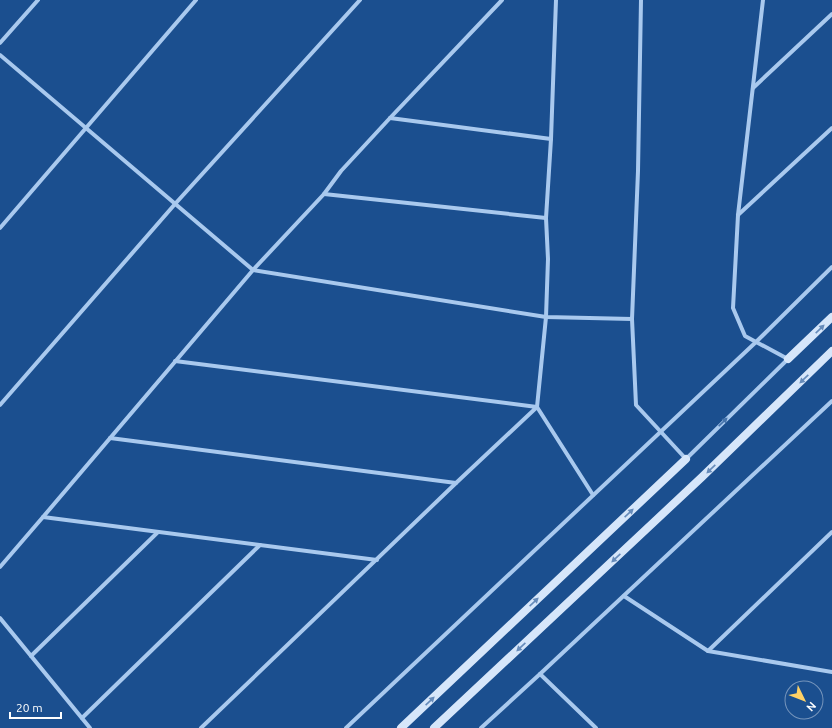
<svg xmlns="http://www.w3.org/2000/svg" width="832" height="728" font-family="Ubuntu,sans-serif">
  <rect width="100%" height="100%" fill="#1b4f8f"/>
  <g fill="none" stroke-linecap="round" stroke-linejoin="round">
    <g stroke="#a9c9ee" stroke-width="4">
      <path d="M 556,0 L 551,139 L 546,218 L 548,259 L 546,317 L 632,319 L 638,171 L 641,0"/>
      <path d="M 0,43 L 38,0"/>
      <path d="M 0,55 L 253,270 L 546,317 L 537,407 L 593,495"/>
      <path d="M 753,88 L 832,14"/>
      <path d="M 390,118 L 551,139"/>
      <path d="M 324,194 L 546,218"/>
      <path d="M 738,215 L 832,128"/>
      <path d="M 0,228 L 196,0"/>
      <path d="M 632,319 L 636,405 L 686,459 L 788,359 L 745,336 L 733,308 L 738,215 L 763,0"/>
      <path d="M 175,361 L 537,407 L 456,483 L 201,728"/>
      <path d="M 0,405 L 175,204 L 360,0"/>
      <path d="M 110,438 L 456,483"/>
      <path d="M 43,517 L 377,560"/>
      <path d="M 0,567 L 43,517 L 253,270 L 324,194 L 341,171 L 390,118 L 502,0"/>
      <path d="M 624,596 L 708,651 L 832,672"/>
      <path d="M 0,618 L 90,728"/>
      <path d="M 708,651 L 832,532"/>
      <path d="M 31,656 L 158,532"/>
      <path d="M 540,674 L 596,728"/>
      <path d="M 82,718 L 260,545"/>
      <path d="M 346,728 L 756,342 L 832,267"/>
      <path d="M 481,728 L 540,674 L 832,401"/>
    </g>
    <g stroke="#d6e6fa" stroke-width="8">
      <path d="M 788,359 L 832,317"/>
      <path d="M 401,728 L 686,459"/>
      <path d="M 434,728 L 702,477 L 832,351"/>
    </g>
  </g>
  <defs><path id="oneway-solid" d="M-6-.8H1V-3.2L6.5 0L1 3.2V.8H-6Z"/></defs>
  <g fill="#668bba">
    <use href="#oneway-solid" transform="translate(820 329) rotate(-44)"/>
    <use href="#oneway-solid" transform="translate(804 379) rotate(136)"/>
    <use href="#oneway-solid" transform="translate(711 469) rotate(136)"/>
    <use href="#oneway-solid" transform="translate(629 513) rotate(-43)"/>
    <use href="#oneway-solid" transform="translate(616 558) rotate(137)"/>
    <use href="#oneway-solid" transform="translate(534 602) rotate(-43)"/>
    <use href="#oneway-solid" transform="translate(521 647) rotate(137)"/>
    <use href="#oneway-solid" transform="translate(430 701) rotate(-43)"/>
  </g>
  <use fill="#4674ac" href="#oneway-solid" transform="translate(723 422) rotate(-44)"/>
  <g transform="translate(804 700) rotate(133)"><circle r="19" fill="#1b4f8f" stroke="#7695bc"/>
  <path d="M0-3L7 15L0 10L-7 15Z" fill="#ffd166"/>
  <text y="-6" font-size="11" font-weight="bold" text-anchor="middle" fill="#ffffff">N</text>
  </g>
  <path d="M10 712v6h51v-6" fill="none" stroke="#ffffff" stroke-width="2"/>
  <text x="16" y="712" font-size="12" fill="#ffffff" stroke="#1b4f8f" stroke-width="3" paint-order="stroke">20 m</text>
</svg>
